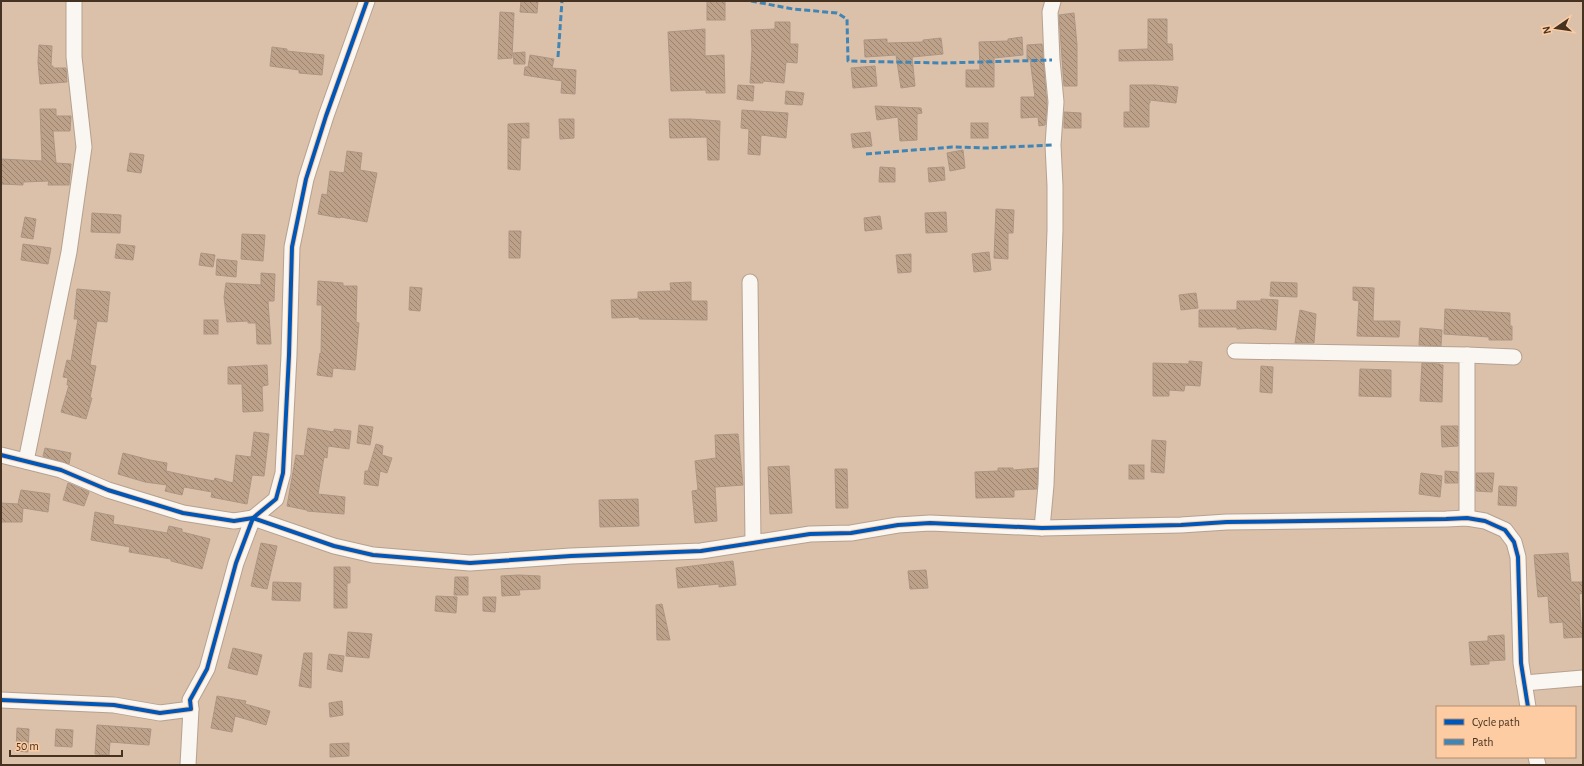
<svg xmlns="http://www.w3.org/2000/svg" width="1584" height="766" font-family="'Alegreya Sans',sans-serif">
  <defs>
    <pattern id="building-back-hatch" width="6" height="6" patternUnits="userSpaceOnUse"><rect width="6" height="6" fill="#bda188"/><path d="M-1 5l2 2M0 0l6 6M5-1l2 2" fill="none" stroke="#9b846f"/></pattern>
  </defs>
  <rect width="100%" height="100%" fill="#dbc0aa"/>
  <g fill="url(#building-back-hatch)" stroke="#ab9685">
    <path d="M 521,1 L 538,1 L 537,13 L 520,12 Z"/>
    <rect x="707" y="1" width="18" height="19"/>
    <path d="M 500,12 L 514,13 L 512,58 L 498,59 Z"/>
    <path d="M 1074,13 L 1077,45 L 1077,86 L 1064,86 L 1059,15 Z"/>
    <path d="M 1148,19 L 1167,19 L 1167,44 L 1172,44 L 1173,60 L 1119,61 L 1119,50 L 1148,49 Z"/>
    <path d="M 775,22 L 790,22 L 790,44 L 798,44 L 797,63 L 786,62 L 784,83 L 763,81 L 763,83 L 750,83 L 752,49 L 751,30 L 775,29 Z"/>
    <path d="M 705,29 L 705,56 L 724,55 L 725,93 L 706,93 L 706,90 L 671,91 L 668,32 Z"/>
    <path d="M 1022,37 L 1023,55 L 994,58 L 994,87 L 966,87 L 966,70 L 980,70 L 979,42 L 1008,41 L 1008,39 Z"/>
    <path d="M 941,38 L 943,54 L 912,57 L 915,86 L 901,88 L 896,55 L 865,57 L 864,40 L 887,39 L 887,43 L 923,42 L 923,40 Z"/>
    <path d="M 1042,44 L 1047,106 L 1045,125 L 1039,126 L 1038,117 L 1021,118 L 1021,97 L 1035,97 L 1030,59 L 1027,59 L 1027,45 Z"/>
    <path d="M 39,45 L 52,46 L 51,66 L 53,66 L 53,68 L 66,68 L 67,82 L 40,84 L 38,62 Z"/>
    <path d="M 272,47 L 287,49 L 287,51 L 324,55 L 322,75 L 299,73 L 299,70 L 270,66 Z"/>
    <path d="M 525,52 L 525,64 L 514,64 L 513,53 Z"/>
    <path d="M 530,55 L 554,59 L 552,68 L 576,70 L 575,94 L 561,93 L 562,81 L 524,75 L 525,67 L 528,67 Z"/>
    <path d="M 875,66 L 877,86 L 853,88 L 851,68 Z"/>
    <path d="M 738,85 L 754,86 L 753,101 L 737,99 Z"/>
    <path d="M 1130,85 L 1155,85 L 1178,87 L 1176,103 L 1150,100 L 1150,103 L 1149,103 L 1149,127 L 1124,127 L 1124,112 L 1130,112 Z"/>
    <path d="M 786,91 L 804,93 L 802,105 L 785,104 Z"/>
    <path d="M 875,106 L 921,108 L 922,113 L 917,114 L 917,140 L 900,141 L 898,117 L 877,120 Z"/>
    <path d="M 40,109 L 56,109 L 56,116 L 71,116 L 70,131 L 53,131 L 56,163 L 71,164 L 69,185 L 48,185 L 49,181 L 23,182 L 23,185 L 1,184 L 1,159 L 42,161 Z"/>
    <path d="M 742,110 L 788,113 L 786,138 L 761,135 L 760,155 L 748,154 L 749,129 L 741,128 Z"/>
    <path d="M 1064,112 L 1081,113 L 1081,128 L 1064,128 Z"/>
    <path d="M 559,119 L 574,119 L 574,138 L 560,139 Z"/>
    <path d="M 669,119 L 690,119 L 720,121 L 719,160 L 708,160 L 707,137 L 670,138 Z"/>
    <path d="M 529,123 L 529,138 L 521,138 L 520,170 L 508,169 L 508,124 Z"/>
    <rect x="971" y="123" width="17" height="15"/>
    <path d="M 870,132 L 872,146 L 853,148 L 851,134 Z"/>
    <path d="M 963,150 L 965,168 L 950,171 L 947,153 Z"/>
    <path d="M 347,151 L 362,153 L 360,170 L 377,173 L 367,222 L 341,217 L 340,218 L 318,214 L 322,194 L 327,195 L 330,171 L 344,173 Z"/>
    <path d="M 130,153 L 144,155 L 141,173 L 127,171 Z"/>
    <path d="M 880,167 L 895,168 L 895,182 L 879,182 Z"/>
    <path d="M 944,167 L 945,180 L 929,182 L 928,168 Z"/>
    <path d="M 996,209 L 1014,210 L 1013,233 L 1008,233 L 1008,259 L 994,258 Z"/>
    <path d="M 946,212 L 947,232 L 926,233 L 925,213 Z"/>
    <path d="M 92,213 L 121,215 L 120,233 L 91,232 Z"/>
    <path d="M 880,216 L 882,229 L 865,231 L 864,218 Z"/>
    <path d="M 25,217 L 36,219 L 33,239 L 21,237 Z"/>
    <path d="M 509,231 L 521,231 L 520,258 L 509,258 Z"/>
    <path d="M 242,234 L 265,235 L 263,261 L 241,259 Z"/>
    <path d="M 23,244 L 51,248 L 48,264 L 21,260 Z"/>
    <path d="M 117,244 L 135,246 L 133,260 L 115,258 Z"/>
    <path d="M 989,252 L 991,270 L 974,272 L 972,254 Z"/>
    <path d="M 201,253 L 215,255 L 213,267 L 199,265 Z"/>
    <path d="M 911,254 L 911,272 L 898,273 L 896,255 Z"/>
    <path d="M 217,259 L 237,261 L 236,277 L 216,275 Z"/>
    <path d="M 261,273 L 275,274 L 274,301 L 268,301 L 271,344 L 257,344 L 256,323 L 248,323 L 248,321 L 227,322 L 224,297 L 226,283 L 261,285 Z"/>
    <path d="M 318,281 L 343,283 L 343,286 L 357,286 L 356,322 L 359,323 L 355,370 L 333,368 L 332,377 L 317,375 L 320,353 L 321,354 L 322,305 L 317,305 Z"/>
    <path d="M 691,282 L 691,301 L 707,301 L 707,320 L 639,319 L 639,317 L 612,318 L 611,300 L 638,299 L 638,292 L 671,291 L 670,283 Z"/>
    <path d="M 1271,282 L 1297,283 L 1297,297 L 1270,296 Z"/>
    <path d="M 410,287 L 422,288 L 420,311 L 409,310 Z"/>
    <path d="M 1353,287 L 1374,288 L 1373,321 L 1400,321 L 1399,337 L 1357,336 L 1359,301 L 1353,300 Z"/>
    <path d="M 77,289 L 110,292 L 107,322 L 97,321 L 90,365 L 96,366 L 90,398 L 92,398 L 86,419 L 61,412 L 69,385 L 67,385 L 68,378 L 63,377 L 67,360 L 71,361 L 78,319 L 74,319 Z"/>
    <path d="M 1196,293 L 1198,308 L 1181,310 L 1179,295 Z"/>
    <path d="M 1261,299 L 1278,300 L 1276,330 L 1256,328 L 1237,329 L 1237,327 L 1199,327 L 1199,310 L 1237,310 L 1237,301 L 1261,301 Z"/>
    <path d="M 1445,309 L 1510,313 L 1510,326 L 1512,326 L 1512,340 L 1489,340 L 1489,337 L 1444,334 Z"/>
    <path d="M 1300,310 L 1316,314 L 1314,343 L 1295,343 Z"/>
    <rect x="204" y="320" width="14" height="14"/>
    <path d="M 1420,328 L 1442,330 L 1441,346 L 1419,345 Z"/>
    <path d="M 1189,361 L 1202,362 L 1200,386 L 1185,385 L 1184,391 L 1169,390 L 1169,396 L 1153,396 L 1153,363 L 1189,364 Z"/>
    <path d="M 1422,363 L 1440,364 L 1440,365 L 1443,365 L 1442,402 L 1420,401 Z"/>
    <path d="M 267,365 L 268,385 L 262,386 L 263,411 L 243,412 L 242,384 L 228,384 L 228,367 Z"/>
    <path d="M 1261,366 L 1273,367 L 1272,393 L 1260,392 Z"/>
    <path d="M 1360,369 L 1391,370 L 1391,397 L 1359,396 Z"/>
    <path d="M 359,425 L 373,427 L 370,445 L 357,443 Z"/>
    <path d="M 1441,426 L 1458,426 L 1458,446 L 1442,447 Z"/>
    <path d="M 308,428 L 334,432 L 334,429 L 351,431 L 349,449 L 328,446 L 327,458 L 324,457 L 318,494 L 345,497 L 344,514 L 307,511 L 307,510 L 287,506 L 296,455 L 304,456 Z"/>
    <path d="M 254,432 L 269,434 L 264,476 L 252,475 L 247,504 L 211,497 L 212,492 L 184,487 L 182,495 L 165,491 L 167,485 L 145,482 L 118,474 L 123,453 L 150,460 L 167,463 L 166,471 L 198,478 L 214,481 L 215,478 L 233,483 L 236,455 L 251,457 Z"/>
    <path d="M 738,434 L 743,485 L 715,487 L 717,521 L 695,523 L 692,491 L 698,490 L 695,461 L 716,458 L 715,435 Z"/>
    <path d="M 1152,440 L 1166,441 L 1164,473 L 1151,472 Z"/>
    <path d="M 376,444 L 383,446 L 382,455 L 392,458 L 387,473 L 380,471 L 378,486 L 364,484 L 365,471 L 368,471 Z"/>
    <path d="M 45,448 L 71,453 L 69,464 L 43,456 Z"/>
    <rect x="1129" y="465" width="15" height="14"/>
    <path d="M 789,466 L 792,513 L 770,514 L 768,467 Z"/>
    <path d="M 998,468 L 1013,468 L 1013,470 L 1038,468 L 1037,489 L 1014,490 L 1014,497 L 976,498 L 975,472 L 998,471 Z"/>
    <path d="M 835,469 L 847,469 L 848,508 L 836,508 Z"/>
    <path d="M 1445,471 L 1458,472 L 1458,483 L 1445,483 Z"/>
    <path d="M 1421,473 L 1442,476 L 1440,497 L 1419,494 Z"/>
    <path d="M 1476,473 L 1494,473 L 1492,492 L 1476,491 Z"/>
    <path d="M 68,483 L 89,492 L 84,506 L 63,500 Z"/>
    <path d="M 1499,486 L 1517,487 L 1516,506 L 1498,505 Z"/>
    <path d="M 21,490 L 50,494 L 48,512 L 23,508 L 22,522 L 1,522 L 1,503 L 18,504 Z"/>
    <path d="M 638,499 L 639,526 L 600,527 L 599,500 Z"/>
    <path d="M 95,512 L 114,516 L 113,524 L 167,533 L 169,526 L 182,529 L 182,532 L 210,539 L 202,569 L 171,561 L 171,559 L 129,552 L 130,547 L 91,540 Z"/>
    <path d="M 261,543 L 277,546 L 267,589 L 251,586 Z"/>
    <path d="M 1568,553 L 1571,582 L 1583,582 L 1583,593 L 1579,594 L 1581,623 L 1583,623 L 1583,637 L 1564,638 L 1563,622 L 1550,623 L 1548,596 L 1538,597 L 1534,555 Z"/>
    <path d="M 733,561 L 736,585 L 719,587 L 719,584 L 678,588 L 676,568 Z"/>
    <path d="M 334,567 L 350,567 L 350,583 L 347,583 L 347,608 L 334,608 Z"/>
    <path d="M 926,570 L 928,588 L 910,589 L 908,571 Z"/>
    <path d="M 519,575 L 540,576 L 540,589 L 519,590 L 520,595 L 502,596 L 501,576 Z"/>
    <path d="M 455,577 L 468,577 L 468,595 L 454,595 Z"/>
    <path d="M 273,582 L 301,583 L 300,601 L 272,600 Z"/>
    <path d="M 436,596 L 457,597 L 456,613 L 435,611 Z"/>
    <path d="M 483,597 L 496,597 L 495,612 L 483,611 Z"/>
    <path d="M 662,604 L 670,640 L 657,640 L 656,605 Z"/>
    <path d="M 348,632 L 372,634 L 369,658 L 346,656 Z"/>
    <path d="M 1504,635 L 1505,660 L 1489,661 L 1489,664 L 1471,665 L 1469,642 L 1488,641 L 1488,636 Z"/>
    <path d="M 233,648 L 262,655 L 257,675 L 228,668 Z"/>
    <path d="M 304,653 L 312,653 L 311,688 L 299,686 Z"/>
    <path d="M 329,654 L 344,656 L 342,672 L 327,669 Z"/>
    <path d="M 217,696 L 246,701 L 245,704 L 270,711 L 266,725 L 235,716 L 232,732 L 211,728 Z"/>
    <path d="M 342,701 L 343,715 L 330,717 L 329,703 Z"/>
    <path d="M 97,725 L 151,729 L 149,745 L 110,742 L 109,755 L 95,754 Z"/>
    <path d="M 17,728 L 29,729 L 28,752 L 16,751 Z"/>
    <path d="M 56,729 L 73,730 L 72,747 L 55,746 Z"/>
    <path d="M 349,743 L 349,756 L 330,757 L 330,744 Z"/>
  </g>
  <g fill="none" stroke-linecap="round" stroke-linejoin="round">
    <g stroke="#b6a18f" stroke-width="17">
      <g id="minor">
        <path d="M 750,282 L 753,543"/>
        <path d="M 1235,351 L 1467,355 L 1467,518"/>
        <path d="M 1467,355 L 1514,357"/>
        <path d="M 1,455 L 61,470 L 108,490 L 183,513 L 234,521 L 253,518 L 334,546 L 373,555 L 470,563 L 571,556 L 701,551 L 810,534 L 851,533 L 898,525 L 930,523 L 1042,528 L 1181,525 L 1227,522 L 1446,519 L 1467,518 L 1485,521 L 1505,530 L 1514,542 L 1518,557 L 1521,663 L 1528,707"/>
        <path d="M 26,461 L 69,252 L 84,147 L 74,57 L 74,1"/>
        <path d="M 1042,528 L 1046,485 L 1055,230 L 1055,186 L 1053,145 L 1056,102 L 1052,60 L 1050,12 L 1053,1"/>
        <path d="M 1524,683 L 1583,678"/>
        <path d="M 1,700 L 114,705 L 160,713 L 191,709 L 190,700 L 207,669 L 236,563 L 253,518 L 276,499 L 283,473 L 289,355 L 292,247 L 306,179 L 326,116 L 367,1"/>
        <path d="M 1536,757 L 1538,765"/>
        <path d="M 188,765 L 191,709"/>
      </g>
    </g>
    <use href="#minor" stroke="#faf6f2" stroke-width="15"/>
    <g stroke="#4185b5" stroke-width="3" stroke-dasharray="6 3" stroke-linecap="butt">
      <path d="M 751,1 L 793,9 L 837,13 L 847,19 L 848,61 L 944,63 L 1052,60"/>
      <path d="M 558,57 L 562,1"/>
      <path d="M 866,154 L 952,147 L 987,148 L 1053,145"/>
    </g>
    <g stroke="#fdcca2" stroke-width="6">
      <g id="cycleway">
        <path d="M 1,455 L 61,470 L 108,490 L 183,513 L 234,521 L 253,518 L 334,546 L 373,555 L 470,563 L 571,556 L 701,551 L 810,534 L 851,533 L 898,525 L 930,523 L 1042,528 L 1181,525 L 1227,522 L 1446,519 L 1467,518 L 1485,521 L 1505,530 L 1514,542 L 1518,557 L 1521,663 L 1528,707"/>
        <path d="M 1,700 L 114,705 L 160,713 L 191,709 L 190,700 L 207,669 L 236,563 L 253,518 L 276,499 L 283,473 L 289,355 L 292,247 L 306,179 L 326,116 L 367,1"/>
      </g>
    </g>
    <use href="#cycleway" stroke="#0057b8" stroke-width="4"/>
  </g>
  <rect width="1584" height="766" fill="none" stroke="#453221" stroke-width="4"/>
  <rect x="1436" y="706" width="140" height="52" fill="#fdcca2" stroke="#b38e6e"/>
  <rect x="1444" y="719" width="20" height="6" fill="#0057b8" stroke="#b38e6e"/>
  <text x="1472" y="726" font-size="12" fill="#453221">Cycle path</text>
  <rect x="1444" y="739" width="20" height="6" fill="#4185b5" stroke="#b38e6e"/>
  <text x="1472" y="746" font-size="12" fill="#453221">Path</text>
  <g transform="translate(1556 28) rotate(257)" stroke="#fdcca2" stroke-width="3" paint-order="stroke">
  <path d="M0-3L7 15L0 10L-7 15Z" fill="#453221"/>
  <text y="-6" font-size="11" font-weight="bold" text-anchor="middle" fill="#453221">N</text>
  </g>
  <path d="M10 750v6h112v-6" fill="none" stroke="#453221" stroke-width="2"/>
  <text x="16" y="750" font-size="12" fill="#453221" stroke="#fdcca2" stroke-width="3" paint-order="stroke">50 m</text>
</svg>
